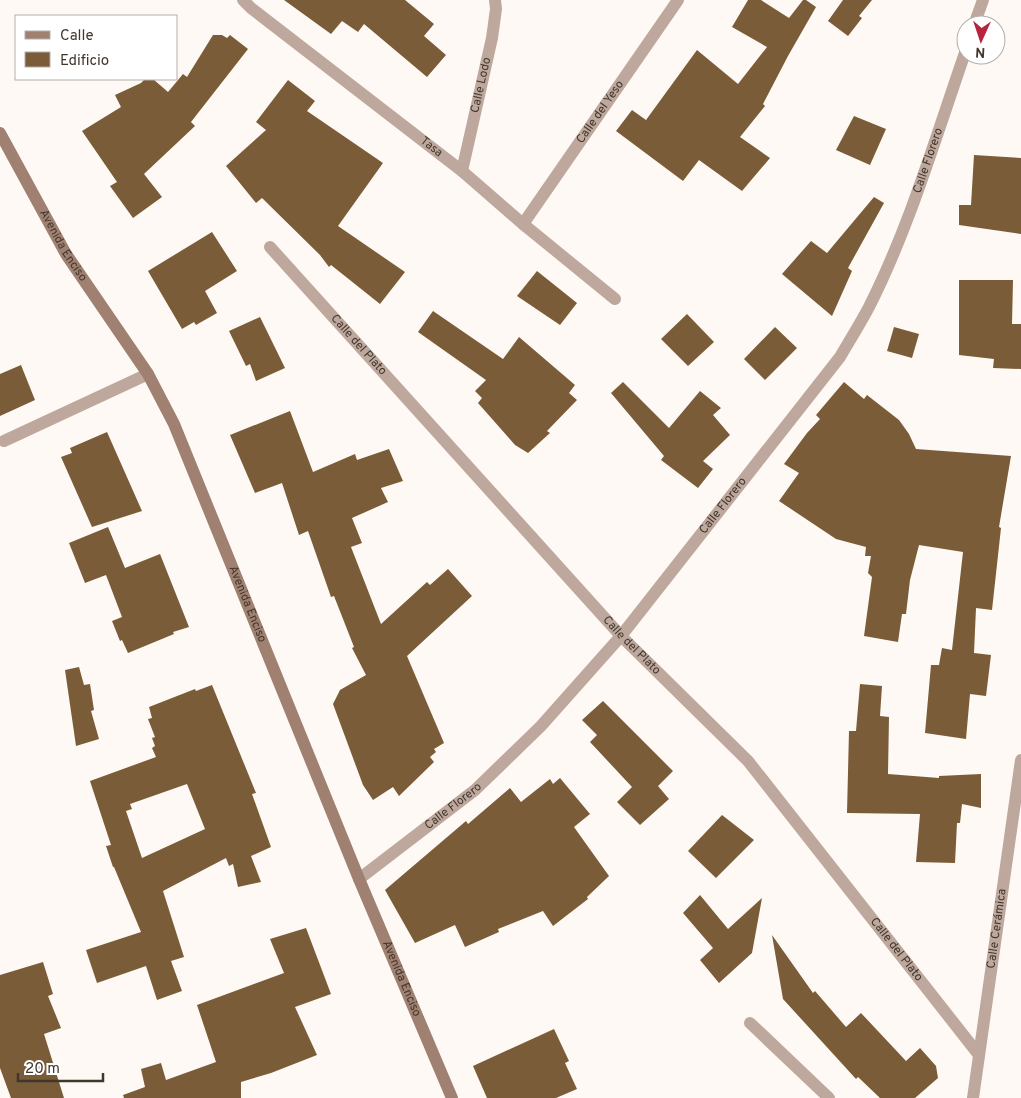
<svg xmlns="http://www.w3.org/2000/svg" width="1021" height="1098" font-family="Overpass,sans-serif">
  <rect width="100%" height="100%" fill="#fef9f4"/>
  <g fill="#7b5c38" fill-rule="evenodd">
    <path d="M 284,0 L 405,0 L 434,24 L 424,36 L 446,55 L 427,77 L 364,24 L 358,32 L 342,21 L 331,34 Z"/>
    <path d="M 748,0 L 761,0 L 789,18 L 803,0 L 806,0 L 816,7 L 788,56 L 763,104 L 765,106 L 740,137 L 770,158 L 742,191 L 699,160 L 683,181 L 616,131 L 632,110 L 646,120 L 697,50 L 738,84 L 767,47 L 732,27 Z"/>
    <path d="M 843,0 L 872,0 L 859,16 L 862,18 L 848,36 L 828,21 Z"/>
    <path d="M 213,35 L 222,35 L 227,38 L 230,35 L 248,49 L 191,122 L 195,126 L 144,174 L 162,197 L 133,218 L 110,186 L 117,182 L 82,131 L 121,107 L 115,95 L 141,83 L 145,79 L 153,79 L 168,92 L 183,74 L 187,77 Z"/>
    <path d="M 288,80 L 315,101 L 307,111 L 383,163 L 338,226 L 405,272 L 380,304 L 331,265 L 329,267 L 320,255 L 262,198 L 256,203 L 226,166 L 266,130 L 256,122 Z"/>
    <path d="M 854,116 L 886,129 L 870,165 L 836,150 Z"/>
    <path d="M 974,155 L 1021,158 L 1021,234 L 959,225 L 959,205 L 971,205 Z"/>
    <path d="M 874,197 L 884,203 L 848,268 L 852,271 L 832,316 L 782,274 L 811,241 L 827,253 Z"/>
    <path d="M 212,232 L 237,271 L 205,291 L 217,313 L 196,325 L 194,322 L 182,329 L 148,271 Z"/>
    <path d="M 537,271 L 577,303 L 560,325 L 517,296 Z"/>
    <path d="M 959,280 L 1013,280 L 1012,324 L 1021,324 L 1021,369 L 993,368 L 994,359 L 959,355 Z"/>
    <path d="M 433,311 L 503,359 L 519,337 L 575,385 L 569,393 L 577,400 L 547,431 L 550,433 L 528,453 L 515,445 L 478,403 L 482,398 L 475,391 L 486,380 L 418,332 Z"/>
    <path d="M 687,314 L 714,342 L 688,366 L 661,339 Z"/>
    <path d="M 260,317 L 285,368 L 256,381 L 250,364 L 246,366 L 229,331 Z"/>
    <path d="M 775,327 L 797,348 L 765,380 L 744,359 Z"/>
    <path d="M 894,327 L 919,334 L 912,358 L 887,351 Z"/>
    <path d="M 21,365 L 35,400 L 0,416 L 0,374 Z"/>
    <path d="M 623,382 L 669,428 L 700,391 L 721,408 L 713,415 L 730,435 L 703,461 L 713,469 L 698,488 L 661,460 L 664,456 L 611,393 Z"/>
    <path d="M 844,382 L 864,399 L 867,395 L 899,420 L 909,434 L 916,449 L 1011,456 L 999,527 L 1001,528 L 992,610 L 976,608 L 974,653 L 991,655 L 986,696 L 970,694 L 966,739 L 925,733 L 931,665 L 939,665 L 942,648 L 952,650 L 963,552 L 919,545 L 910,580 L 906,614 L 902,614 L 898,642 L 864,636 L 872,577 L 868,573 L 871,556 L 865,556 L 866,547 L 836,539 L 779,501 L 799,473 L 784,464 L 807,433 L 820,419 L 816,415 Z"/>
    <path d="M 290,411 L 313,472 L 355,454 L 357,460 L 389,449 L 403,481 L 381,488 L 388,502 L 352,518 L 362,543 L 351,547 L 381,624 L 427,582 L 430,585 L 448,569 L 472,596 L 407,656 L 444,743 L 434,749 L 436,752 L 430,757 L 434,762 L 399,796 L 393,787 L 373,800 L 363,785 L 333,704 L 340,690 L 366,675 L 352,648 L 354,647 L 334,596 L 331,597 L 308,531 L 299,535 L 282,483 L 255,493 L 230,435 Z"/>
    <path d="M 107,432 L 142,511 L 92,527 L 61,457 L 72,453 L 70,448 Z"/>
    <path d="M 108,527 L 125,568 L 160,554 L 189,627 L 173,632 L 174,634 L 128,653 L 122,640 L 120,641 L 112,621 L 122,617 L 106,575 L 85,583 L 69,543 Z"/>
    <path d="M 79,667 L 84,685 L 90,684 L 94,710 L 91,711 L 99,739 L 76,746 L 65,670 Z"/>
    <path d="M 860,684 L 882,686 L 880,716 L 889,717 L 888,774 L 939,778 L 939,776 L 981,774 L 981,808 L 962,804 L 960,823 L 957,823 L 955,863 L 916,862 L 920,814 L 847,813 L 849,731 L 856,731 Z"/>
    <path d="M 212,685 L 256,793 L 252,794 L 271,847 L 251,856 L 261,882 L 238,887 L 233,864 L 229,866 L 226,858 L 163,891 L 184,957 L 171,961 L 182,991 L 157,1000 L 146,966 L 97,983 L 86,950 L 141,932 L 114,867 L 113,867 L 106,846 L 111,845 L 90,781 L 156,757 L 152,748 L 155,746 L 152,738 L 155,737 L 148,719 L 152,718 L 149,707 L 195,689 L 196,691 ZM 187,784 L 205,829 L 142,858 L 126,811 L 132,809 L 130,804 Z"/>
    <path d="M 603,701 L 673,771 L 658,786 L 669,799 L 640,825 L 617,802 L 632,787 L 590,742 L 597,735 L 582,720 Z"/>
    <path d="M 560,778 L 590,814 L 574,827 L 609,876 L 587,897 L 588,899 L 553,926 L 543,911 L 498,929 L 499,932 L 465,947 L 455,925 L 415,943 L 385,890 L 466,821 L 468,824 L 510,788 L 521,802 L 550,779 L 553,784 Z"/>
    <path d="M 722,815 L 754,840 L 716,878 L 688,851 Z"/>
    <path d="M 700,895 L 728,929 L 762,898 L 752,953 L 719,983 L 700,960 L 713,948 L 683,913 Z"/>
    <path d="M 306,928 L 331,994 L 295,1007 L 317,1055 L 271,1073 L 241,1082 L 241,1098 L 124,1098 L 123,1095 L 145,1087 L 141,1069 L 161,1063 L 166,1080 L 216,1062 L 197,1005 L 284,973 L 270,939 Z"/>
    <path d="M 772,935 L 813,993 L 815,991 L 846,1027 L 861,1013 L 906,1061 L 920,1048 L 936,1066 L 938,1078 L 915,1098 L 880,1098 L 858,1077 L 856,1079 L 783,999 Z"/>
    <path d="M 43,962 L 53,994 L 48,996 L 61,1028 L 44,1034 L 64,1098 L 11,1098 L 0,1068 L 0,975 Z"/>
    <path d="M 554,1029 L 569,1061 L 565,1063 L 577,1089 L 556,1098 L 487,1098 L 473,1066 Z"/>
  </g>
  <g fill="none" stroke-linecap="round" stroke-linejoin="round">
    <path stroke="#bea89d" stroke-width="12" d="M 4,441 L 148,374"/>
    <g stroke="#bea89d" stroke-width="12">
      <path id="s1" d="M 243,0 L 251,8 L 462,171 L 523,224 L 615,299"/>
      <path d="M 974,25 L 983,0"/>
      <path id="s2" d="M 462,171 L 492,38 L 496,9 L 495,0"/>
      <path id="s3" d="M 523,224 L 678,0"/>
      <path id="s4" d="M 270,247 L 621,636 L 748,761 L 979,1055"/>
      <path id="s5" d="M 359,879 L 475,790 L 541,726 L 621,636 L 840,357 C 850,340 860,324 869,307 C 910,226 936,136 966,50"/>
      <path d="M 750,1023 L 829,1098"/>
      <path id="s6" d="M 973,1098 L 1021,760"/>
    </g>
    <path stroke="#a08171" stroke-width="12" id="s7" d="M 0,133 L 66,254 L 148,374 L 174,424 L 359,879 L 452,1098"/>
  </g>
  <g text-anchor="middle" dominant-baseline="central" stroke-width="5" stroke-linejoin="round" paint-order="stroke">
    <g font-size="12" fill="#40372c" stroke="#fff">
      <text stroke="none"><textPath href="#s2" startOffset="88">Calle Lodo</textPath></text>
      <text stroke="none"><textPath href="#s3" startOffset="136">Calle del Yeso</textPath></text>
      <text stroke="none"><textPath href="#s1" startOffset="239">Tasa</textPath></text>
      <text stroke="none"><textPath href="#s5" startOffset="929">Calle Florero</textPath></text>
      <text stroke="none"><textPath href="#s7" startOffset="129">Avenida Enciso</textPath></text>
      <text stroke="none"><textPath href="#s4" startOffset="132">Calle del Plato</textPath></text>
      <text stroke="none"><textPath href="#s5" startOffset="524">Calle Florero</textPath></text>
      <text stroke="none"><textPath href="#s7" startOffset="534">Avenida Enciso</textPath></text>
      <text stroke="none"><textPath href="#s4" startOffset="538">Calle del Plato</textPath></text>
      <text stroke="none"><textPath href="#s5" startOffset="119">Calle Florero</textPath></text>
      <text stroke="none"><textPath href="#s6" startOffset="171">Calle Cerámica</textPath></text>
      <text stroke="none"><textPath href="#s4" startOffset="942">Calle del Plato</textPath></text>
      <text stroke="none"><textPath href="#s7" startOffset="939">Avenida Enciso</textPath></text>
    </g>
  </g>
  <rect x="15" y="15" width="162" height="65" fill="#ffffff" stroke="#b3afab"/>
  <rect x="25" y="31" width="25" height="8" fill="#a08171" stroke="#b3afab"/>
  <text x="60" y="40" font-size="15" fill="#40372c">Calle</text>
  <rect x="25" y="52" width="25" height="15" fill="#7b5c38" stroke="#b3afab"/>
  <text x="60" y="65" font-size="15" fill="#40372c">Edificio</text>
  <g transform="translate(981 40) rotate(183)"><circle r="24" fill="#ffffff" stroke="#b3afab"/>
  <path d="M0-4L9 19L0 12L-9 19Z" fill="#b62440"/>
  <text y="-8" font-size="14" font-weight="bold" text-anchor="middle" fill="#40372c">N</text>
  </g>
  <path d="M18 1073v8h85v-8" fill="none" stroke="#40372c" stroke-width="2.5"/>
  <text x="25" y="1073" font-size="15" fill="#40372c" stroke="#ffffff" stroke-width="4" paint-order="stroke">20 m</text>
</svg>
